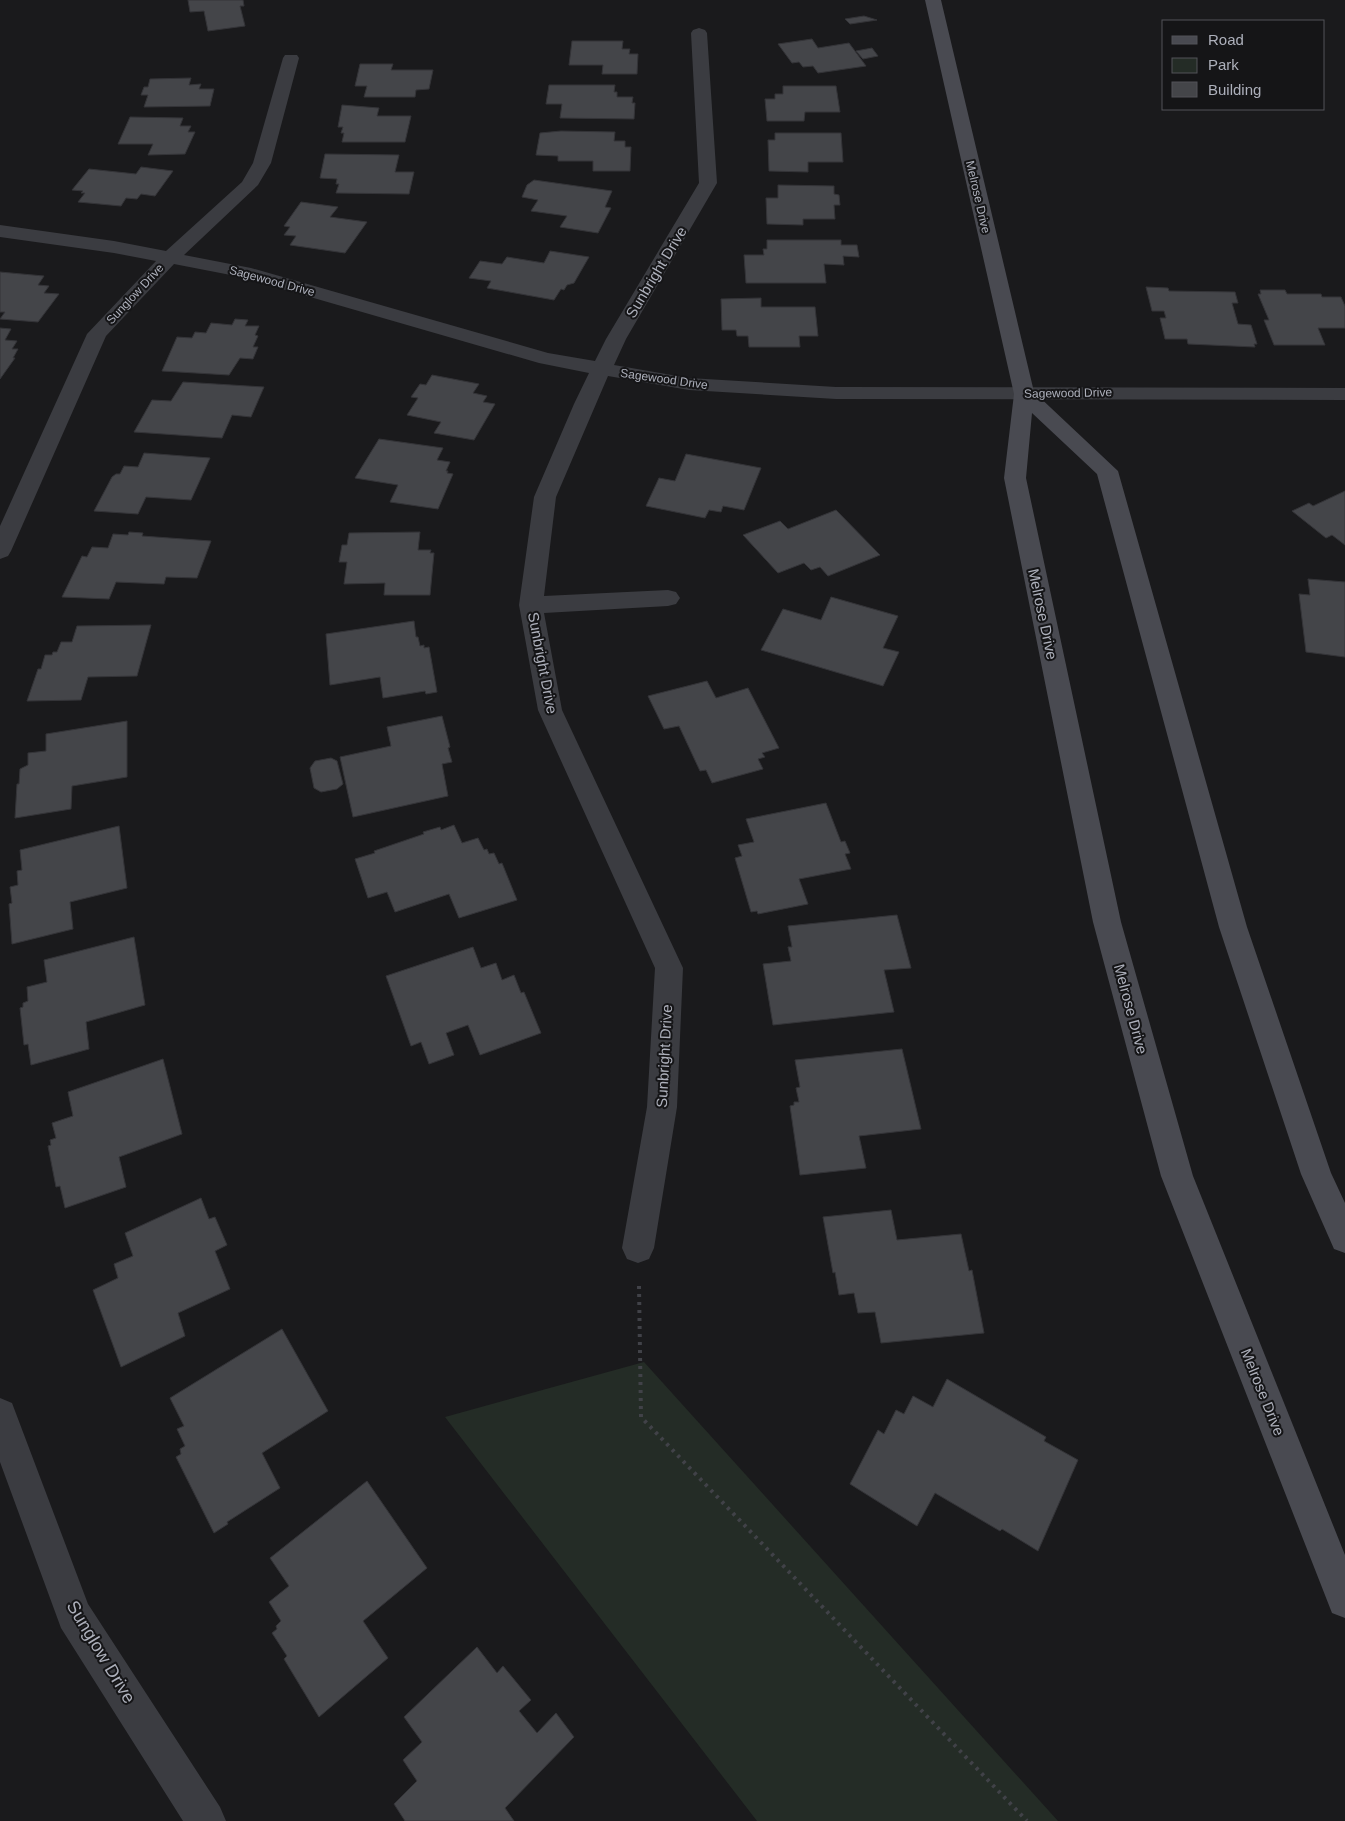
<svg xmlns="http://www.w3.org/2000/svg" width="1345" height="1821" font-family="Arial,sans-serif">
  <rect width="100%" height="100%" fill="#1a1a1c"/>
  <path fill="#242c26" d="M 644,1362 L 1058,1821 L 757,1821 L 445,1417 Z"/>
  <g fill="#444549" stroke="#343438">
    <path d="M 188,0 L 243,0 L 244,6 L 240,6 L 245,26 L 208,31 L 204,11 L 190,12 Z"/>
    <path d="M 864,16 L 877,20 L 850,24 L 845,19 Z"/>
    <path d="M 812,39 L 818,48 L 849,43 L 866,66 L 818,73 L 813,66 L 803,67 L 799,62 L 792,63 L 778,44 Z"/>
    <path d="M 572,41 L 623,41 L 622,49 L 630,49 L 629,54 L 638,54 L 637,74 L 602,74 L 603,65 L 569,65 Z"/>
    <path d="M 872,48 L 878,56 L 863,59 L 856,51 Z"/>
    <path d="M 360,64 L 393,64 L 391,70 L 433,70 L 429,89 L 416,90 L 415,97 L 364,97 L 367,86 L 355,86 Z"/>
    <path d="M 191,78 L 189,85 L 201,84 L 199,89 L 214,89 L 210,106 L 144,107 L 148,95 L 141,95 L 144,87 L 148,87 L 150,79 Z"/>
    <path d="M 549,85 L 615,85 L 614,92 L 617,92 L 617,97 L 633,97 L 632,103 L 635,103 L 634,119 L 560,118 L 562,104 L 546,104 Z"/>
    <path d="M 783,86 L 836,86 L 840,112 L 805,112 L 804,121 L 767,121 L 765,99 L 775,99 L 775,94 L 783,94 Z"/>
    <path d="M 342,105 L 379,108 L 377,116 L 411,116 L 405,142 L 342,142 L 344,133 L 341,133 L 343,127 L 338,127 Z"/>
    <path d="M 130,117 L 183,118 L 180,126 L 191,126 L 188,132 L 195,132 L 185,154 L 148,155 L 153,144 L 118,144 Z"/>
    <path d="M 561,131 L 615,132 L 614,141 L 625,141 L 625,147 L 631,147 L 630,171 L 593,171 L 593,161 L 558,161 L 558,156 L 536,155 L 540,133 Z"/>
    <path d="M 775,133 L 841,133 L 843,162 L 808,162 L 808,172 L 769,171 L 768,140 L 775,140 Z"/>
    <path d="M 325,154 L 399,155 L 395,172 L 414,172 L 409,194 L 336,193 L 339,184 L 336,184 L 337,179 L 320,178 Z"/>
    <path d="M 141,167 L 173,171 L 155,196 L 141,194 L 137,199 L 126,198 L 121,206 L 78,202 L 85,193 L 81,193 L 83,191 L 72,190 L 89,169 L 136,174 Z"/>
    <path d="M 534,180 L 612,191 L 605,207 L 611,208 L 598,233 L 560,227 L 567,216 L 531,211 L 538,200 L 522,197 L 527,185 Z"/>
    <path d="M 778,185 L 834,186 L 834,194 L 839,195 L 840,205 L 834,205 L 835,219 L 803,219 L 803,225 L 767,224 L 766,198 L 778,198 Z"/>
    <path d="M 301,202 L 338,207 L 330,217 L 367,222 L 345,253 L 290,245 L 296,236 L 284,235 L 290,227 L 284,226 Z"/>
    <path d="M 767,240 L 841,240 L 841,245 L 857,245 L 859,257 L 843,256 L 844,265 L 824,264 L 826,283 L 746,283 L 744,255 L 764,255 L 763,249 L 767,249 Z"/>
    <path d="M 550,251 L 589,257 L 574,283 L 567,285 L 564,290 L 561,289 L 554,300 L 487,288 L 491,281 L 469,278 L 480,261 L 502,264 L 507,257 L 544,263 Z"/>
    <path d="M 0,272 L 44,276 L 38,285 L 49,286 L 44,293 L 59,294 L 38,322 L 0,319 L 5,312 L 0,312 Z"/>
    <path d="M 1146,287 L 1168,288 L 1169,291 L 1235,292 L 1238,303 L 1232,303 L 1238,324 L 1251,325 L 1257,344 L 1254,344 L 1255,347 L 1188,344 L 1187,339 L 1165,339 L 1160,318 L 1166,318 L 1164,311 L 1152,311 Z"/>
    <path d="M 1260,290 L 1285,290 L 1287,294 L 1321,294 L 1322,297 L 1341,297 L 1345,306 L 1345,328 L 1318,328 L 1325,345 L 1274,345 L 1264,320 L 1269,320 L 1258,294 L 1261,294 Z"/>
    <path d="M 761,298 L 761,307 L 815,307 L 818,336 L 799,336 L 800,347 L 749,347 L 748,336 L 737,336 L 736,330 L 722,330 L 721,299 Z"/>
    <path d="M 235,319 L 248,320 L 245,326 L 259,326 L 255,335 L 258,336 L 253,347 L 258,347 L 253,359 L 240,358 L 229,375 L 162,371 L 177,337 L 192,338 L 195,332 L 206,333 L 211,323 L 232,325 Z"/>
    <path d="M 0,328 L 11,329 L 5,340 L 17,341 L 12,349 L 18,349 L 13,358 L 15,358 L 0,379 Z"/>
    <path d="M 432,375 L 479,384 L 473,393 L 487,396 L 483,402 L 495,404 L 474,440 L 434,433 L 441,422 L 407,415 L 418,398 L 411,397 L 420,384 L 426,385 Z"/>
    <path d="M 183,382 L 264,387 L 251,417 L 232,415 L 222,438 L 134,432 L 152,400 L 171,401 Z"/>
    <path d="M 379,439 L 443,448 L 437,460 L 450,462 L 446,471 L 448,471 L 447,473 L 453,474 L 438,509 L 390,502 L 398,485 L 355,478 Z"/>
    <path d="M 144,453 L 210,458 L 191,500 L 146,497 L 138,514 L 94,511 L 112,477 L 116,474 L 120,474 L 124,466 L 138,467 Z"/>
    <path d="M 686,454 L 761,468 L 744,510 L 723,506 L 721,512 L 709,510 L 705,518 L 646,506 L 659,478 L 675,481 Z"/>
    <path d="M 1345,491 L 1345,545 L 1332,535 L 1326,538 L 1292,511 L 1309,503 L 1313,506 Z"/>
    <path d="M 836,510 L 880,555 L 828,576 L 820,567 L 811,570 L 804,563 L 778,573 L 743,535 L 780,521 L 788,529 Z"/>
    <path d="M 129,532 L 143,533 L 142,536 L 211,541 L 197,578 L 166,577 L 164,584 L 116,582 L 109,599 L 62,597 L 82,556 L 87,557 L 92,547 L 108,548 L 113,534 L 128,535 Z"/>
    <path d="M 420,532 L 418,550 L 431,550 L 430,553 L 434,553 L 430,595 L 384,595 L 385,583 L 344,584 L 347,562 L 339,562 L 342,545 L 347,545 L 349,533 Z"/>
    <path d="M 1308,579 L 1345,582 L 1345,657 L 1306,652 L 1299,594 L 1310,595 Z"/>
    <path d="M 831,597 L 898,616 L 883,648 L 899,652 L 883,686 L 761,650 L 783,609 L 821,620 Z"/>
    <path d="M 414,621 L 416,637 L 418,637 L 420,646 L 424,645 L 424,648 L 429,647 L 437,692 L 426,694 L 425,691 L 383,698 L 380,677 L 330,685 L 326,634 Z"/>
    <path d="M 151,625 L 137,676 L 88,677 L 81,700 L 27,701 L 38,669 L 41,669 L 45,655 L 52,655 L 53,652 L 57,652 L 61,642 L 72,642 L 77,626 Z"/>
    <path d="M 707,681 L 716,698 L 748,688 L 779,748 L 762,753 L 765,757 L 758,759 L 763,769 L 712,783 L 706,770 L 700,771 L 679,726 L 664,729 L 648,696 Z"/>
    <path d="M 442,716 L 450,747 L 448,748 L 452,762 L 442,764 L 448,796 L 353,817 L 340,757 L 391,746 L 387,727 Z"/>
    <path d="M 127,721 L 127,777 L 72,786 L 71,809 L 15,818 L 17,784 L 19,784 L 20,769 L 28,765 L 28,753 L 46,751 L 46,734 Z"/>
    <path d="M 331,758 L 337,761 L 343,784 L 337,789 L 321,792 L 314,788 L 310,768 L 315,761 Z"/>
    <path d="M 826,803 L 841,842 L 845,841 L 850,853 L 845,854 L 851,869 L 799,879 L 808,904 L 758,914 L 757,911 L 751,912 L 735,858 L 742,856 L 738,845 L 754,842 L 746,819 Z"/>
    <path d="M 454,825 L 462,843 L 478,838 L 484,850 L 487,849 L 489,854 L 494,853 L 499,864 L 502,863 L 517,900 L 459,918 L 449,894 L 395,912 L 387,892 L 368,898 L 355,859 L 375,853 L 374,851 L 424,834 L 423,832 L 440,827 L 441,830 Z"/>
    <path d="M 119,826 L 127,888 L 70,902 L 73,929 L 12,944 L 9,904 L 12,903 L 10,887 L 18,885 L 17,871 L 22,870 L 20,850 Z"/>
    <path d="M 897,915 L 911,968 L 884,970 L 894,1012 L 773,1025 L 763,964 L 791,961 L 788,947 L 792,947 L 788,926 Z"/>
    <path d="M 134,937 L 145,1005 L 86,1022 L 89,1049 L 31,1065 L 28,1044 L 24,1045 L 20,1008 L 23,1007 L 23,1003 L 28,1001 L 27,987 L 47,982 L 44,960 Z"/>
    <path d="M 473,947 L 481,968 L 496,963 L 502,980 L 514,975 L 521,993 L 524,992 L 541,1033 L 480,1055 L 468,1025 L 446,1033 L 454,1055 L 429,1064 L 421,1042 L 411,1046 L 386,976 Z"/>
    <path d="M 902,1049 L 921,1129 L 859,1136 L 866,1168 L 800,1175 L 790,1106 L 794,1105 L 794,1102 L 799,1102 L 796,1088 L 800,1087 L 795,1060 Z"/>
    <path d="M 163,1059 L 182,1134 L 119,1157 L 126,1187 L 65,1208 L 60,1186 L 56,1187 L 48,1146 L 51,1145 L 50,1140 L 56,1138 L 52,1123 L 73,1116 L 68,1092 Z"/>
    <path d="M 201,1198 L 209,1219 L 215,1217 L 227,1245 L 215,1251 L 230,1289 L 178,1313 L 185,1336 L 121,1367 L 93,1290 L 118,1278 L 114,1264 L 133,1256 L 125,1233 Z"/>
    <path d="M 891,1210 L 897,1240 L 961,1234 L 969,1271 L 972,1270 L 984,1333 L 881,1343 L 875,1312 L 858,1313 L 854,1293 L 839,1295 L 835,1272 L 833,1273 L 823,1217 Z"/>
    <path d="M 282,1329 L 328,1411 L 262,1453 L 280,1488 L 227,1522 L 228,1524 L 214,1533 L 176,1457 L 181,1454 L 180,1449 L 185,1446 L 177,1429 L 184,1426 L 170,1398 Z"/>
    <path d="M 947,1379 L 1046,1437 L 1044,1441 L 1078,1460 L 1038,1551 L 1002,1529 L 1000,1531 L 935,1493 L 917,1526 L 850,1484 L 878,1430 L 884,1434 L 896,1410 L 904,1414 L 913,1396 L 933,1407 Z"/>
    <path d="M 367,1481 L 427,1568 L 363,1621 L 388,1658 L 319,1717 L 284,1659 L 287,1656 L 272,1633 L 277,1629 L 276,1626 L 281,1621 L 269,1602 L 289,1586 L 270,1558 Z"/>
    <path d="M 477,1647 L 497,1673 L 503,1666 L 531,1700 L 519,1711 L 537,1733 L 556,1713 L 574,1737 L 505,1808 L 514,1821 L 405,1821 L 394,1804 L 417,1781 L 403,1760 L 422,1742 L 404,1717 Z"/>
  </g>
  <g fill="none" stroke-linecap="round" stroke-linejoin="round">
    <path stroke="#414248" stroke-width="4" stroke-dasharray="3 5" stroke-linecap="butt" d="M 639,1286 L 641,1417 L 1027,1821"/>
    <g fill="#3b3c41" fill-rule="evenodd">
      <path d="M 699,28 L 705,30 L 707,33 L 717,183 L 626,339 L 614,365 L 689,378 L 836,387 L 1345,388 L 1345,400 L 836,399 L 689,390 L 608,376 L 556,497 L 544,596 L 668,590 L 676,592 L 680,598 L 676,604 L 668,606 L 544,613 L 562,710 L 683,968 L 677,1107 L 654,1248 L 649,1259 L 638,1263 L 627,1259 L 622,1248 L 647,1107 L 655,968 L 538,710 L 519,605 L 534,497 L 574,404 L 589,373 L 539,363 L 241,277 L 174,264 L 106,336 L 11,551 L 8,556 L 0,559 L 0,526 L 87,334 L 156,261 L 114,253 L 0,237 L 0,225 L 114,241 L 166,251 L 242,182 L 253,163 L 283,58 L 285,55 L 297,55 L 299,58 L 271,163 L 258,185 L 184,255 L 251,268 L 548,353 L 595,361 L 606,339 L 699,183 L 691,33 L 693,30 Z"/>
      <path d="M 0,1398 L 12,1403 L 88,1604 L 220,1807 L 226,1821 L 183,1821 L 61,1628 L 0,1462 Z"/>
    </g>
    <path fill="#494a51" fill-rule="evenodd" d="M 925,0 L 941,0 L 1034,392 L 1118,471 L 1247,927 L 1331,1173 L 1345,1203 L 1345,1253 L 1334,1249 L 1301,1174 L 1219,927 L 1097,474 L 1032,413 L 1026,478 L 1121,922 L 1193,1176 L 1345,1555 L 1345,1618 L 1332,1613 L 1161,1176 L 1093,922 L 1004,478 L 1014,394 Z"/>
  </g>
  <g text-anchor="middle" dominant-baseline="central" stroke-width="4" stroke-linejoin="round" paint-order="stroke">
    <g font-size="12" fill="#adb0bb" stroke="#151517">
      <text transform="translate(978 197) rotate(77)">Melrose Drive</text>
      <text transform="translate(272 281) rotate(15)">Sagewood Drive</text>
      <text transform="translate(135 294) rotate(-47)">Sunglow Drive</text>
      <text transform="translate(664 379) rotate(8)">Sagewood Drive</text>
      <text transform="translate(1068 393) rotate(-1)">Sagewood Drive</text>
    </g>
    <g font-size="15" fill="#adb0bb" stroke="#151517">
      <text transform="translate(656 272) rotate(-59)">Sunbright Drive</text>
      <text transform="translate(1043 614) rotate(78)">Melrose Drive</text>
      <text transform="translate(543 663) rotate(79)">Sunbright Drive</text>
      <text transform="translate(1131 1009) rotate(75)">Melrose Drive</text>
      <text transform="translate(664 1056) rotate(-87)">Sunbright Drive</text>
      <text transform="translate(1263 1392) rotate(68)">Melrose Drive</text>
    </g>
    <g font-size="18" fill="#adb0bb" stroke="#151517">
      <text transform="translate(101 1652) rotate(59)">Sunglow Drive</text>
    </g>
  </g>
  <rect x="1162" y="20" width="162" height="90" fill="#151517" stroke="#525359"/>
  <rect x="1172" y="36" width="25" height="8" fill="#494a51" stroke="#525359"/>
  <text x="1208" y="45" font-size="15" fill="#adb0bb">Road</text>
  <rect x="1172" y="58" width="25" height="15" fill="#242c26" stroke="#525359"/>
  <text x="1208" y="70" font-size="15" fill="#adb0bb">Park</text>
  <rect x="1172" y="82" width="25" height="15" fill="#444549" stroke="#525359"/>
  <text x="1208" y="95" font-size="15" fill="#adb0bb">Building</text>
</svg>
